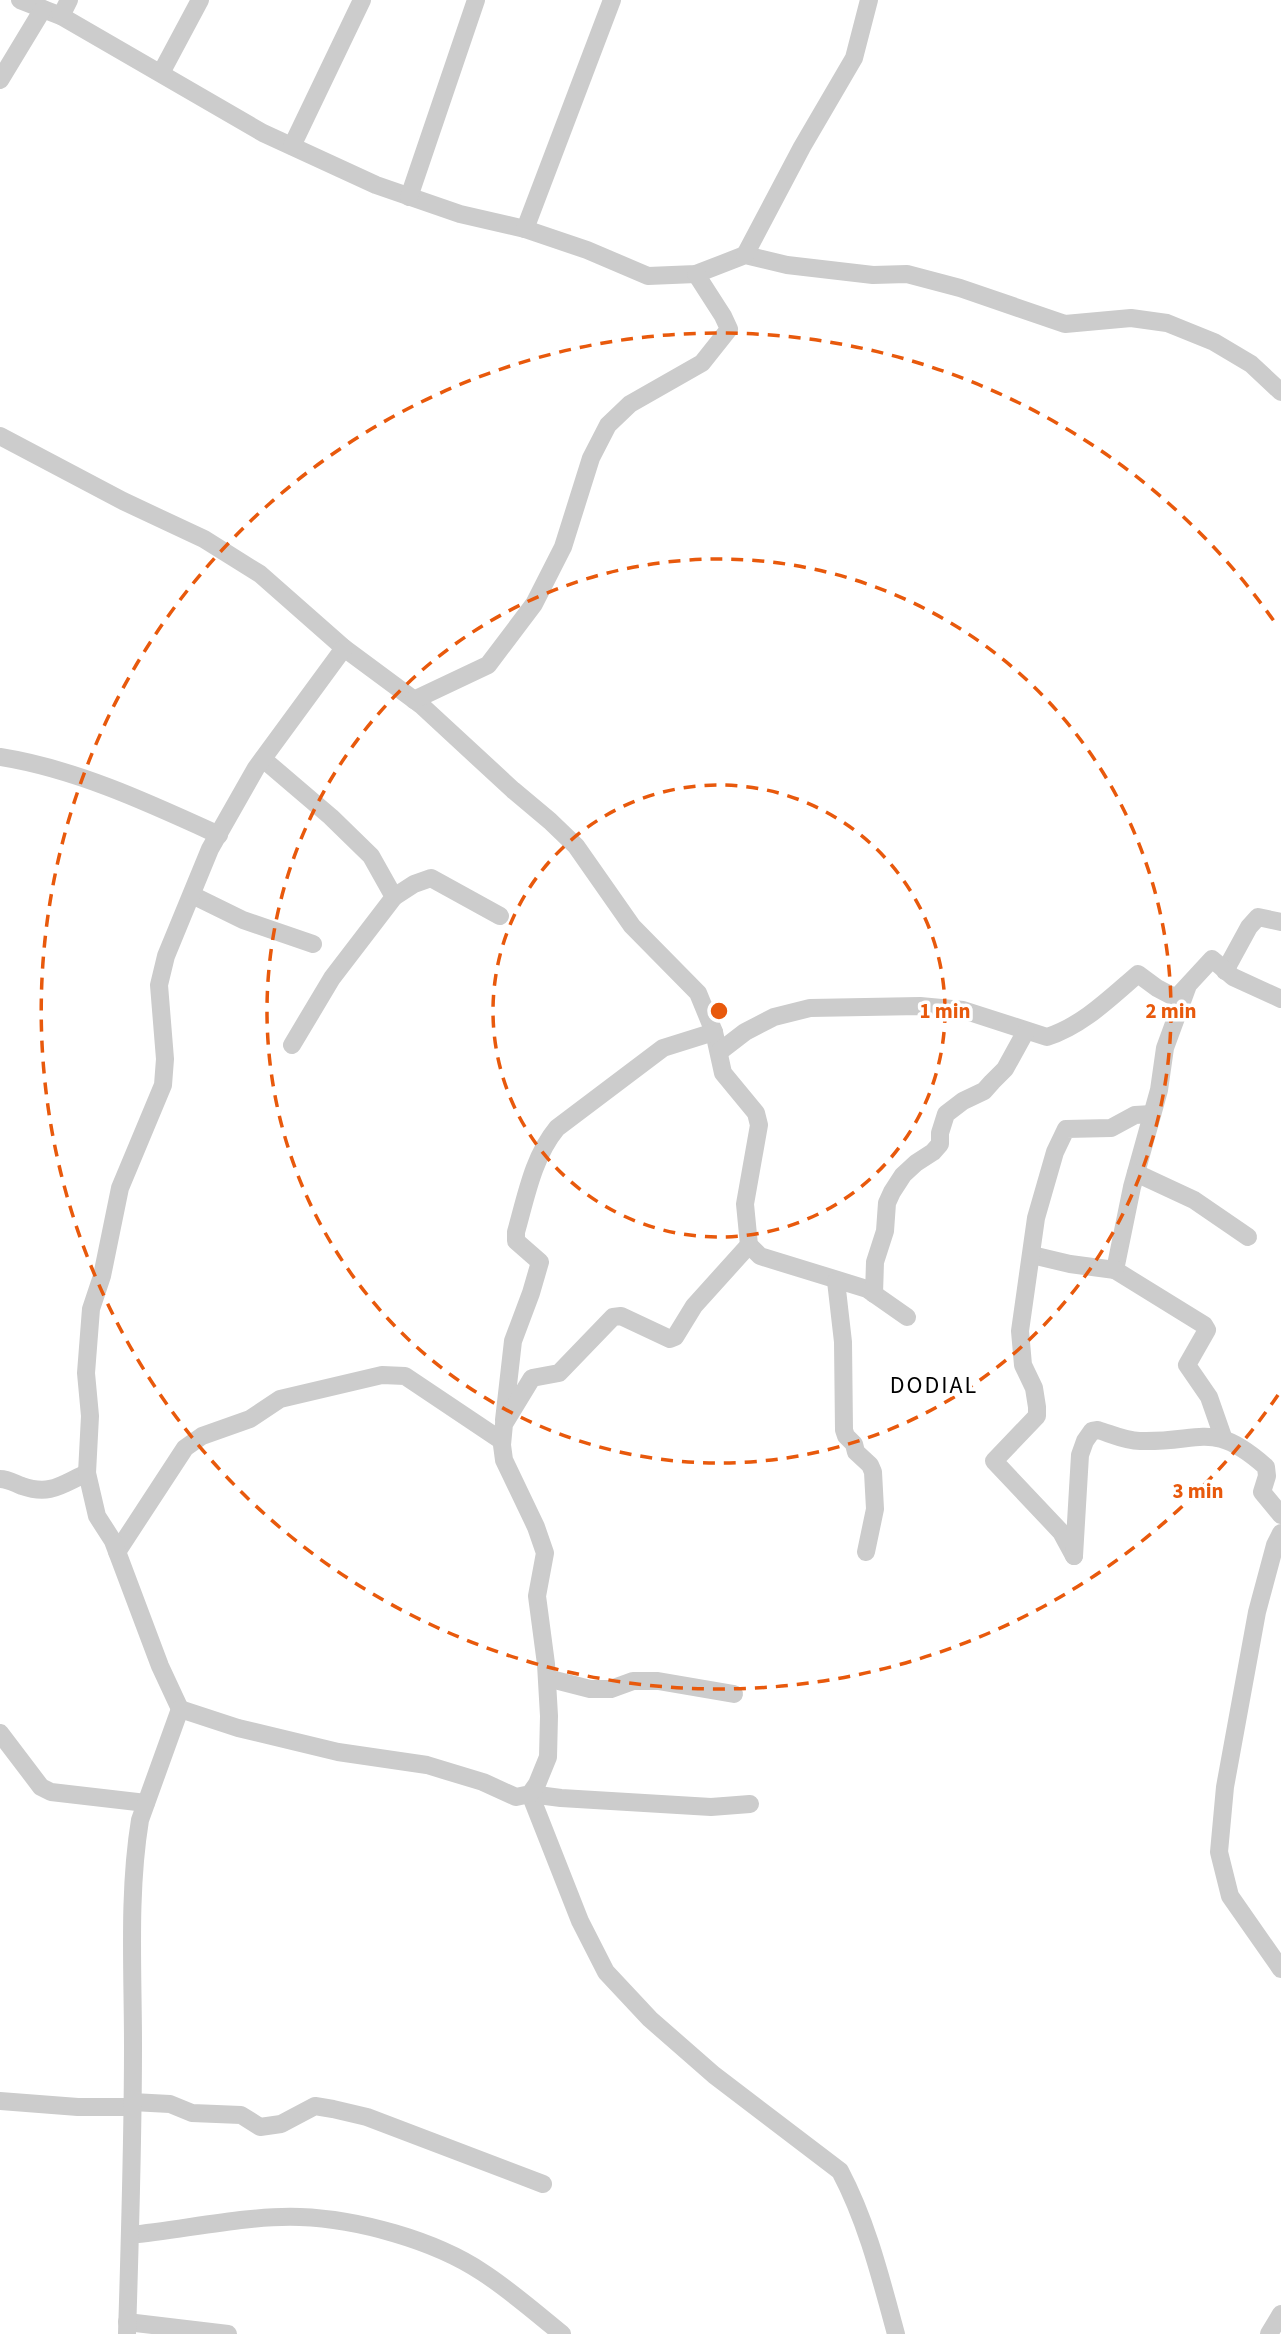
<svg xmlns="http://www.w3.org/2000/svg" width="1281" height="2334" font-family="'Source Sans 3',sans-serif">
  <rect width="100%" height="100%" fill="#fff"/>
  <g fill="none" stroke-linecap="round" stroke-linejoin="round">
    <g stroke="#ccc" stroke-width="18">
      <path d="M 20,0 L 61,16 L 263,133 L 376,185 L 460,214 L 525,229 L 587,250 L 648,276 L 696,274 L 745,255 L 787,265 L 873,275 L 907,274 L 960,288 L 1065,324 L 1131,318 L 1167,323 L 1214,342 L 1251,364 L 1281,392"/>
      <path d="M 61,16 L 69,0"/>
      <path d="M 161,73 L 200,0"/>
      <path d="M 0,80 L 43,9"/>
      <path d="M 292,146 L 362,0"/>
      <path d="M 409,197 L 476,0"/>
      <path d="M 525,229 L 612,0"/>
      <path d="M 745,255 L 802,147 L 854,58 L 869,0"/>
      <path d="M 0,436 L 123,501 L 204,539 L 260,574 L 344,648 L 421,705 L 513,790 L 550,821 L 576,846 L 632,926 L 698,993 L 714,1032 L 723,1073 L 756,1113 L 759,1125 L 745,1204 L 749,1245 L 760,1256 L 867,1289 L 907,1317"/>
      <path d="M 414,700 L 488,665 L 534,604 L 563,547 L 591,458 L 608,425 L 630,404 L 702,363 L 729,329 L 723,316 L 696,274"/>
      <path d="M 0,757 C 76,769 149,803 219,835"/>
      <path d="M 263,759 L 331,817 L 371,856 L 394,897"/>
      <path d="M 192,895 L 243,920 L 313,944"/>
      <path d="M 1225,971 L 1249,927 L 1258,917 L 1281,922"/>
      <path d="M 1187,988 L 1165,1048 L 1159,1090 L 1132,1187 L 1115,1270 L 1204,1325 L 1207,1330 L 1187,1365 L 1209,1397 L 1223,1437"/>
      <path d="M 292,1045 L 332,978 L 394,897 L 414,884 L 431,878 L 500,916"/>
      <path d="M 719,1052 L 745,1032 L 774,1017 L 810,1008 L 920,1006 L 963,1010 L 1047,1037 C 1082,1026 1110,998 1138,974 L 1157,988 L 1176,998 L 1212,959 L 1233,977 L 1281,999"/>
      <path d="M 1136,1173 L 1194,1200 L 1248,1237"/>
      <path d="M 1032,1255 L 1070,1264 L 1115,1270"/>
      <path d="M 836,1281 L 843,1342 L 844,1430 L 846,1436 L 854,1444 L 856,1452 L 870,1465 L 873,1472 L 875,1509 L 866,1552"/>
      <path d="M 874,1294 L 875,1262 L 885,1231 L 887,1203 L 892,1192 L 903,1175 L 916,1163 L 933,1152 L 940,1144 L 940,1133 L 946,1114 L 963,1101 L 984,1091 L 992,1082 L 1005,1069 L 1026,1031"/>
      <path d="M 504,1420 L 513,1341 L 531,1293 L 540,1262 L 516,1241 L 516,1232 C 526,1197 533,1157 557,1128 L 663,1048 L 714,1032"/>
      <path d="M 0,1479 C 8,1479 14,1483 22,1486 C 51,1496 62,1484 87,1473"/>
      <path d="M 1281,1533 L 1275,1545 L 1257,1612 L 1225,1787 L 1219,1852 L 1230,1896 L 1281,1969"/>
      <path d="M 117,1552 L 185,1448 L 202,1436 L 250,1419 L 280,1399 L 382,1375 L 405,1376 L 502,1441"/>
      <path d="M 1074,1556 L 1061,1532 L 994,1461 L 1037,1416 L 1037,1407 L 1034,1388 L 1023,1365 L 1020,1331 L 1036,1218 L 1055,1152 L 1066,1129 L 1111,1128 L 1135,1115 L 1152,1114"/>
      <path d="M 1074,1556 L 1080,1455 L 1085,1441 L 1092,1431 L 1098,1430 C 1111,1434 1126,1441 1140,1441 C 1202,1443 1212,1419 1266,1467 L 1267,1476 L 1262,1492 L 1281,1515"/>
      <path d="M 547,1678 L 590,1689 L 611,1689 L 633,1681 L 658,1681 L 734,1694"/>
      <path d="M 180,1709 L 160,1666 L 113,1541 L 97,1516 L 87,1473 L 90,1416 L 86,1373 L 91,1309 L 102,1276 L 120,1188 L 163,1085 L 165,1059 L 159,985 L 166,956 L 210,849 L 256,768 L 344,648"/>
      <path d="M 0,1733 L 41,1787 L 51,1792 L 146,1803"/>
      <path d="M 750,1804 L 711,1807 L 561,1798 L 530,1794 L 580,1921 L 606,1972 L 650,2019 L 714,2075 L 840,2171 C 867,2222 881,2279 896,2334"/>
      <path d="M 0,2101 L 78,2107 L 132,2107"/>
      <path d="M 132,2102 L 170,2104 L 192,2113 L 241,2115 L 260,2127 L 281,2124 L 315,2106 L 333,2109 L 367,2117 L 543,2184"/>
      <path d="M 130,2235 C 183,2230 247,2215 300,2217 C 357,2219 434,2240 482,2272 C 510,2290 536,2313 562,2334"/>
      <path d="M 127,2322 L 228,2334"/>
      <path d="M 127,2334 C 130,2238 133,2141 133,2045 C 133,1971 128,1893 140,1820 L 180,1709 L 238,1728 L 338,1752 L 427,1765 L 483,1782 L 516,1797 L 530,1794 L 537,1784 L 548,1757 L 549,1716 L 546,1664 L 537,1596 L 545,1553 L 536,1527 L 504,1460 L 502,1445 L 504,1424 L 532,1378 L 559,1373 L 613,1317 L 621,1316 L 670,1339 L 675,1337 L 694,1306 L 749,1245"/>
      <path d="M 1269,2334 L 1281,2314"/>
    </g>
  </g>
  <g fill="none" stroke="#e8590c" stroke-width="3.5" stroke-dasharray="12 9">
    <circle cx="719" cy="1011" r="226"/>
    <circle cx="719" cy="1011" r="452"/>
    <path d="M1278 1395A678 678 0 1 1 1278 627"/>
  </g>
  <g text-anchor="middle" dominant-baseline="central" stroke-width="7" stroke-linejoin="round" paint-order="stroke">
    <g font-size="24" letter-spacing="2" fill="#000" stroke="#fff">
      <text x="934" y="1385">DODIAL</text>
    </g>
  </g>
  <circle cx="719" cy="1011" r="10" fill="#e8590c" stroke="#fff" stroke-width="3.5"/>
  <g font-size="21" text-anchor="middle" font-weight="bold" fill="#e8590c" stroke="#fff" stroke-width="7" stroke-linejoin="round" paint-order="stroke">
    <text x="945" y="1018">1 min</text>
    <text x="1171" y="1018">2 min</text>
    <text x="1198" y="1498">3 min</text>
  </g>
</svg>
